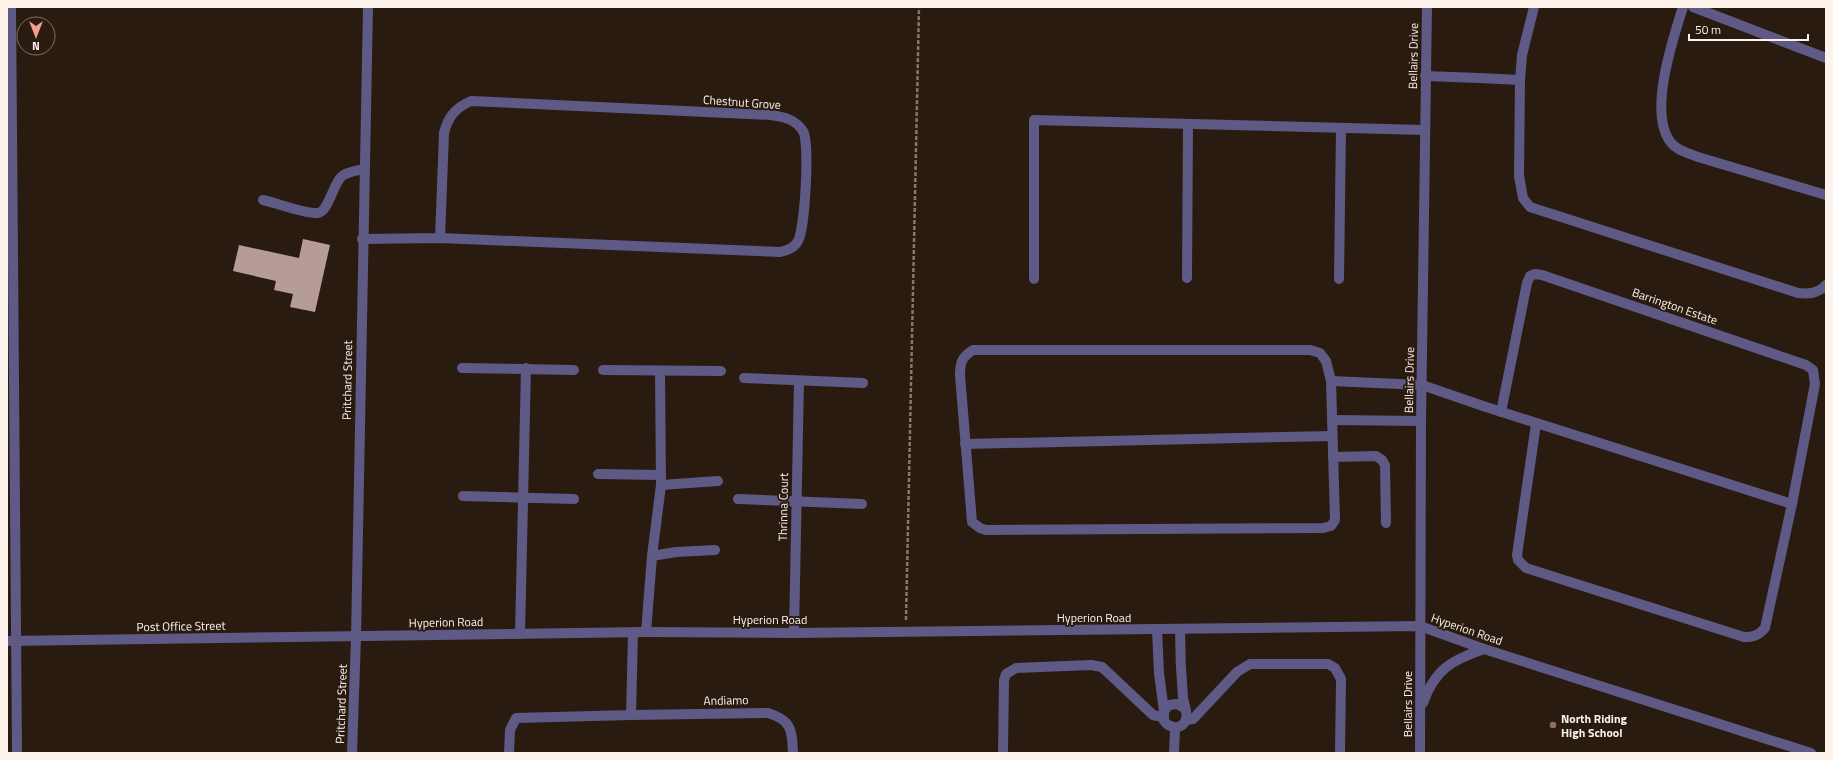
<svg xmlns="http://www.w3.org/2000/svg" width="1833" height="760" font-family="'Titillium Web',sans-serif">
  <rect width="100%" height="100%" fill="#291b0f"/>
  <path fill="#b69c99" d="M 303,239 L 330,245 L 315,312 L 290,307 L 293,294 L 274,290 L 276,281 L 233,271 L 239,245 L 299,258 Z"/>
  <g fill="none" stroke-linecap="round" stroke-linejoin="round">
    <path stroke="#84776d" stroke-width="2.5" stroke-dasharray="4 2" stroke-linecap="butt" d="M 906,620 L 919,7"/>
    <g stroke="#5e5a85" stroke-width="10">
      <path d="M 1534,7 L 1522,55 L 1520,80 L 1519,176 L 1523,198 L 1530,207 L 1798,293 C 1809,294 1817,294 1826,285"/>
      <path d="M 1683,7 C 1673,39 1649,110 1669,140 C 1675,150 1688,153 1698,157 L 1826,195"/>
      <path d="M 1693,7 L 1826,58"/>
      <path d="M 1479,78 L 1520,80"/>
      <path d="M 263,200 C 277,203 305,214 318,213 C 328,212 333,185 341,177 C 346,172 356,171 364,169"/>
      <path d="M 1486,407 L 1792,504"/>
      <path d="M 1501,412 L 1527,283 L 1530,276 L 1535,274 L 1542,275 L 1806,365 L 1813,370 L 1815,384 L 1792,504 L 1765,628 C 1758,636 1753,637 1744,637 L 1526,568 L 1518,560 L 1517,555 L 1536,424"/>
    </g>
    <g stroke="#5e5a85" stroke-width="10">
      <path d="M 11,7 L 17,753"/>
      <path d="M 1425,76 L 1479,78"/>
      <path d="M 362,239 L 440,238 L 780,252 C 788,250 794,248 798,241 C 805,228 810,143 803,131 C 795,119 784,117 771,115 L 471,101 C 455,108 448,117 444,133 L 440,238"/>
      <path d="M 1187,278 L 1188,124"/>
      <path d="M 1034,279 L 1034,120 L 1425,130"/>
      <path d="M 1339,279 L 1341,128"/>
      <path d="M 973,350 L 1310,350 L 1320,353 L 1326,361 L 1331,381 L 1335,520 L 1331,526 L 1323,528 L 986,530 L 980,528 L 972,522 L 960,375 C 960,362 962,357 973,350 Z"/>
      <path d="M 462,368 L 574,370"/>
      <path d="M 603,370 L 721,371"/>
      <path d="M 744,378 L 863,383"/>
      <path d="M 1331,381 L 1422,385 L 1486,407"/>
      <path d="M 1332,420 L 1421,421"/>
      <path d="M 965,444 L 1332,436"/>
      <path d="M 1333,457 L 1376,456 L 1382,460 L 1385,465 L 1386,523"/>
      <path d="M 598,474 L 661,475"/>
      <path d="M 661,485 L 718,481"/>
      <path d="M 463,496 L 574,499"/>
      <path d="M 738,499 L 862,504"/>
      <path d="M 652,556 L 676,552 L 715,550"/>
      <path d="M 1180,629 C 1180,652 1181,675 1183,698 C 1184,704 1188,713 1186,719 C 1183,730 1170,729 1164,721 L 1164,711 L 1169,705 L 1177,704 L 1184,708"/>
      <path d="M 1157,630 L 1159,673 L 1164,711"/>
      <path d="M 646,632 L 652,556 L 661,485 L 660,372"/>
      <path d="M 794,633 L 799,381"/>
      <path d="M 520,634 L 526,368"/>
      <path d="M 7,641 L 646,632 L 794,633 L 1420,626 L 1484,649 L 1811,753"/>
      <path d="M 631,715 L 768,713 C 792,720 792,731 793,753"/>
      <path d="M 1186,720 L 1193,719 L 1237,672 L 1250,664 L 1328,664 L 1335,668 L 1341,679 L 1340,753"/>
      <path d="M 509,753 L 510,730 L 516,718 L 631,715 L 633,632"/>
      <path d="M 1003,753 L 1004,680 L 1006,674 L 1016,668 L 1091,665 L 1102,667 L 1153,715 L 1163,717"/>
      <path d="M 1174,753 L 1175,728"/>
    </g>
    <g stroke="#5e5a85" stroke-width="10">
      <path d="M 1423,703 C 1435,669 1452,660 1484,649"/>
      <path d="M 352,753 L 356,637 L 368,7"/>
      <path d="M 1420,753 L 1421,421 L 1427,7"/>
    </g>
  </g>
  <circle fill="#8d6e63" stroke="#291b0f" stroke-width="1.5" cx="1553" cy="725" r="4"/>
  <g text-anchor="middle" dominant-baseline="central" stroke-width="4" stroke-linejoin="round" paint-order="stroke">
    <g font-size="12" fill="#fdf3eb" stroke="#291b0f">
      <text transform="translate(1413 56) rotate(-89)">Bellairs Drive</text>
      <text transform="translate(742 102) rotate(4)">Chestnut Grove</text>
      <text transform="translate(1675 306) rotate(19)">Barrington Estate</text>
      <text transform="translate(347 380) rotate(-89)">Pritchard Street</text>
      <text transform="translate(1409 380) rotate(-89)">Bellairs Drive</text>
      <text transform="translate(783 507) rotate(-89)">Thrinna Court</text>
      <text x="1094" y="617">Hyperion Road</text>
      <text x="770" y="619">Hyperion Road</text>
      <text transform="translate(446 622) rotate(-1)">Hyperion Road</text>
      <text transform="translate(181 626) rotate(-1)">Post Office Street</text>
      <text transform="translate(1467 629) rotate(19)">Hyperion Road</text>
      <text transform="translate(726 700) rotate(-1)">Andiamo</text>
      <text transform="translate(341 704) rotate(-88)">Pritchard Street</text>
      <text transform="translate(1407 704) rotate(-90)">Bellairs Drive</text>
    </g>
    <g font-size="12" font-weight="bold" fill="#fdf3eb" stroke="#291b0f" text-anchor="start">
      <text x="1561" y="718">North Riding<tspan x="1561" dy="14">High School</tspan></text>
    </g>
  </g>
  <rect width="1833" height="760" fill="none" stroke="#fdf3eb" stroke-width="16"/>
  <g transform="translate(36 36) rotate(180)"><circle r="19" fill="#291b0f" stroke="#7e7167"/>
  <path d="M0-3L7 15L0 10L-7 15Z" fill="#f49e89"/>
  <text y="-6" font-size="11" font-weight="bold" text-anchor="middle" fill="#fdf3eb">N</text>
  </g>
  <path d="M1689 34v6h119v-6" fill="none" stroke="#fdf3eb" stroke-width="2"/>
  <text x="1695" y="34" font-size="12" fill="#fdf3eb" stroke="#291b0f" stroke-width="3" paint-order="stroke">50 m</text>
</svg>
